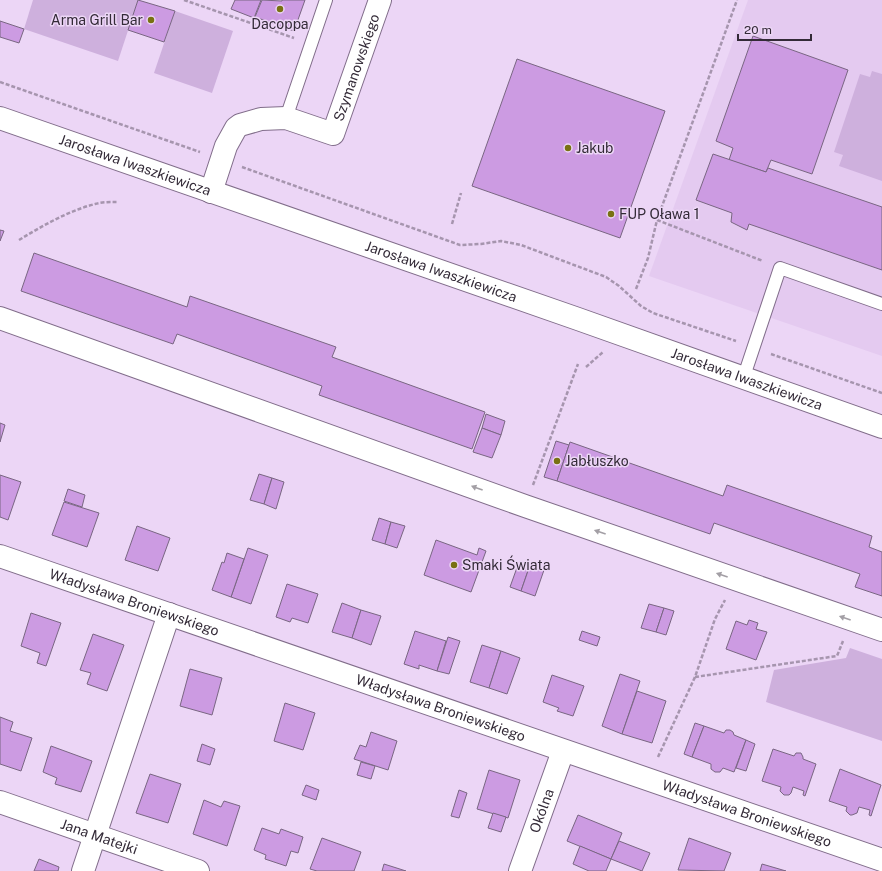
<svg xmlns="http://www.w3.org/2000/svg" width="882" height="871" font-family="'Public Sans',sans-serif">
  <rect width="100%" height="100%" fill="#ecd6f6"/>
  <path fill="#e4caf0" d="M 748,0 L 882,0 L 882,356 L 649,276 Z"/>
  <g fill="#ceb0dd">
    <path d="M 33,0 L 138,0 L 118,61 L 24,29 Z"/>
    <path d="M 175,11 L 233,31 L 212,93 L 154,73 Z"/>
    <path d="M 872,71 L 882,74 L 882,181 L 839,166 L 843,155 L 834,152 L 860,74 L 870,77 Z"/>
    <path d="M 850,648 L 882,659 L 882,741 L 766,702 L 774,670 L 846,658 Z"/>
  </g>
  <g fill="#cc9be2" stroke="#796682">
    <path d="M 138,0 L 175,11 L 164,42 L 128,30 Z"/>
    <path d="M 235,0 L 261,0 L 254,18 L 231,9 Z"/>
    <path d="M 262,0 L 282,1 L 282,0 L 305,0 L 294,31 L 255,17 Z"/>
    <path d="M 0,21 L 24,29 L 19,43 L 0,37 Z"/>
    <path d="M 753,36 L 848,70 L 812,174 L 771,160 L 766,172 L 729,160 L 733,148 L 716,141 Z"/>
    <path d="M 517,59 L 665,111 L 620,238 L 472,186 Z"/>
    <path d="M 713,154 L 766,172 L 768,168 L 882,207 L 882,270 L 749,224 L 747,230 L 731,222 L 732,213 L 696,200 Z"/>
    <path d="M 0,230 L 4,231 L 0,241 Z"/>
    <path d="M 34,253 L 187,307 L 190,296 L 336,347 L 332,357 L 485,412 L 472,449 L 319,395 L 322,386 L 177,334 L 173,344 L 21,291 Z"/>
    <path d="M 486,414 L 505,421 L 501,435 L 482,428 Z"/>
    <path d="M 0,423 L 5,425 L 0,442 Z"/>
    <path d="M 482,428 L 501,435 L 492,458 L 473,452 Z"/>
    <path d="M 556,441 L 569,445 L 557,481 L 544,477 Z"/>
    <path d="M 570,442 L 723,496 L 727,485 L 872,536 L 869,547 L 882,552 L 882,596 L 855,587 L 860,574 L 714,523 L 710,534 L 557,481 Z"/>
    <path d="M 259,474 L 272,478 L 264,504 L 250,500 Z"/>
    <path d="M 0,475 L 21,482 L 8,520 L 0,517 Z"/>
    <path d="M 272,478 L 284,482 L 276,509 L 264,504 Z"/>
    <path d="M 68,489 L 85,495 L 82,507 L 64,501 Z"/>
    <path d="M 64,502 L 99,513 L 87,547 L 52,535 Z"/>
    <path d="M 379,518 L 391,522 L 385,544 L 372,540 Z"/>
    <path d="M 391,522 L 405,526 L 397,548 L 385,544 Z"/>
    <path d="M 137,526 L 170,538 L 158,571 L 125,560 Z"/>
    <path d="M 436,540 L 477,555 L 479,548 L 486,551 L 471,592 L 424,575 Z"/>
    <path d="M 248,548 L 268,555 L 251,604 L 231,597 Z"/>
    <path d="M 227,553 L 244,559 L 231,597 L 212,590 L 222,562 L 224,563 Z"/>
    <path d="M 519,562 L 530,565 L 521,591 L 510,587 Z"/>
    <path d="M 530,565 L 544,570 L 535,596 L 521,591 Z"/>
    <path d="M 287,584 L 318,594 L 308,623 L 292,618 L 290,622 L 276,617 Z"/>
    <path d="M 342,603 L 361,610 L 352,638 L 332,632 Z"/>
    <path d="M 649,604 L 664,608 L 656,632 L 641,628 Z"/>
    <path d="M 664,608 L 674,611 L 666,635 L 656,632 Z"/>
    <path d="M 361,610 L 381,616 L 371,645 L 352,638 Z"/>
    <path d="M 31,613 L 61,623 L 46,666 L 37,663 L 40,653 L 21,646 Z"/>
    <path d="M 749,620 L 758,623 L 756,629 L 767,632 L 756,660 L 726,649 L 736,621 L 747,625 Z"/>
    <path d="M 415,631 L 446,641 L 437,671 L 419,665 L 419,669 L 404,664 Z"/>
    <path d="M 582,631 L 600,637 L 597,646 L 579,640 Z"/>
    <path d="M 93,634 L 124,645 L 107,691 L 87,684 L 91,673 L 80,670 Z"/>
    <path d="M 448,637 L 460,641 L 449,674 L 437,671 Z"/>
    <path d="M 482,645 L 501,651 L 489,688 L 470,682 Z"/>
    <path d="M 501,651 L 520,658 L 507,694 L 489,688 Z"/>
    <path d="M 190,669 L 222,678 L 212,715 L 180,706 Z"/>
    <path d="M 620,674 L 640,681 L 622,734 L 602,726 Z"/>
    <path d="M 552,675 L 584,686 L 573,716 L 557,711 L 559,708 L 543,702 Z"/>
    <path d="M 637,691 L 666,701 L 652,743 L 622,734 Z"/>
    <path d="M 285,703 L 315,713 L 303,750 L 274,741 Z"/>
    <path d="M 0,717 L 13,722 L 10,731 L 32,738 L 21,771 L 0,764 Z"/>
    <path d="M 695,723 L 704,726 L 692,757 L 684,754 Z"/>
    <path d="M 704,726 L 724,733 L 726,730 L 730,730 L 733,732 L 734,735 L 746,740 L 734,772 L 723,768 L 720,772 L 715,772 L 711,769 L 711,764 L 692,757 Z"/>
    <path d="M 371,732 L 397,741 L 388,770 L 354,759 L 360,745 L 366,747 Z"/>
    <path d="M 746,740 L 755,744 L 746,771 L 736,768 Z"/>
    <path d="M 202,744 L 215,749 L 210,765 L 197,761 Z"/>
    <path d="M 51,746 L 92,761 L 81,792 L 55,784 L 57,778 L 43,772 Z"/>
    <path d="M 773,749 L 794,756 L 796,753 L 801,753 L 803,757 L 803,759 L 816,764 L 805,796 L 803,795 L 804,791 L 793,787 L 791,793 L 789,795 L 784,795 L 780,791 L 781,787 L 762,781 Z"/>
    <path d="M 361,762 L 375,766 L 371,779 L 357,775 Z"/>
    <path d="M 840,769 L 881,785 L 871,816 L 869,815 L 870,810 L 859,807 L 857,813 L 852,815 L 850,815 L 846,811 L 847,807 L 829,801 Z"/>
    <path d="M 489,770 L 520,780 L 508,818 L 477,809 Z"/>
    <path d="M 150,774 L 181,784 L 168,823 L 136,813 Z"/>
    <path d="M 306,785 L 319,790 L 316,800 L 302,795 Z"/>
    <path d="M 459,790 L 467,793 L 459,818 L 451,816 Z"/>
    <path d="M 204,800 L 221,807 L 224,801 L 240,806 L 227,846 L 193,834 Z"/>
    <path d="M 493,813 L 506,817 L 501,832 L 488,828 Z"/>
    <path d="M 578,815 L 622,833 L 611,859 L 567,841 Z"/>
    <path d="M 262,828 L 279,834 L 281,829 L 303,837 L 298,853 L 291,851 L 286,866 L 265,859 L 266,855 L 254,850 Z"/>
    <path d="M 322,838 L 361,852 L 354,871 L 317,871 L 310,869 Z"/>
    <path d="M 689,838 L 731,853 L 724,871 L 678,870 Z"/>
    <path d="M 619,841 L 650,853 L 642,871 L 611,859 Z"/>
    <path d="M 580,846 L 611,859 L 606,871 L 589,871 L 573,864 Z"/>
    <path d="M 39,859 L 59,867 L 58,871 L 34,871 Z"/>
    <path d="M 384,864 L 406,871 L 382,871 Z"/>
    <path d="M 762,864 L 786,871 L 760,871 Z"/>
  </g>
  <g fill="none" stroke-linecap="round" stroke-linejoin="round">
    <g stroke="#816d8a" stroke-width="14">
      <g id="service">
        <path d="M 286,118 L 326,0"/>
        <path d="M 743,379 L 780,268 L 882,304"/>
      </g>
    </g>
    <g stroke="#816d8a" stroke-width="24">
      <g id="minor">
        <path id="s1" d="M 211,192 L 226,146 L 236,128 L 240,125 L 261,119 L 286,118 L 333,134 L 380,0"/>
        <path d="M 0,318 L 525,506 L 882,630"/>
        <path id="s2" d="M 0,802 L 198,871"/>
        <path d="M 83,871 L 169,614"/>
        <path id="s3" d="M 520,871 L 563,751"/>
      </g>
    </g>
    <g stroke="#816d8a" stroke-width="24">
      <g id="tertiary">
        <path id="s4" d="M 0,118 L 578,319 L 882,427"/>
        <path id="s5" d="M 0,556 L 882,860"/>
      </g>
    </g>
    <g stroke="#a695ae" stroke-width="2.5" stroke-dasharray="4 2" stroke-linecap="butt">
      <path d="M 184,0 L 294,38"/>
      <path d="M 0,82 L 200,152"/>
      <path d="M 242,167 L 460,245 L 481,244 L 501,241 L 521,245 L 606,277 L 619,286 L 641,306 L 653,313 L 736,341"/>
      <path d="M 657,220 L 763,261"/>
      <path d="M 452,224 L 461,193"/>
      <path d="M 19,240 C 42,226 68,211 95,204 C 102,202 110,202 117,202"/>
      <path d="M 636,289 L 648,258 L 657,220 L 737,0"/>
      <path d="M 771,354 L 882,393"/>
      <path d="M 586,367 L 603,352"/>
      <path d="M 533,485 L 578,364"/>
      <path d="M 695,677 L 837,656 L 843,641"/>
      <path d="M 658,757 L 695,677 L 715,619 L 725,600"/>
    </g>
    <use href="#service" stroke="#fff" stroke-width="12"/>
    <use href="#minor" stroke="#fff" stroke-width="22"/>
    <use href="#tertiary" stroke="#fff" stroke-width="22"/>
  </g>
  <defs><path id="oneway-solid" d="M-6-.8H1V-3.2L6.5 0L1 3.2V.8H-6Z"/></defs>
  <g fill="#a39fa5">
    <use href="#oneway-solid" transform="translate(477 488) rotate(-160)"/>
    <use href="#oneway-solid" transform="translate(600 532) rotate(-161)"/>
    <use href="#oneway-solid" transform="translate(722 575) rotate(-161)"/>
    <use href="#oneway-solid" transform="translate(845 618) rotate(-161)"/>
  </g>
  <g fill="#787112" stroke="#ecd6f6" stroke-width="1.5">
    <circle cx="280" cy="9" r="4"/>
    <circle cx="151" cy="20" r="4"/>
    <circle cx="568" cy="148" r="4"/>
    <circle cx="611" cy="214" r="4"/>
    <circle cx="557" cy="461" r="4"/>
    <circle cx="454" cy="565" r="4"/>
  </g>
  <g text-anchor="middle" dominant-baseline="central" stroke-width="3" stroke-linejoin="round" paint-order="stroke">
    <g font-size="14" fill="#332a37" stroke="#ecd6f6" text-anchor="start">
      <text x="143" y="20" text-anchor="end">Arma Grill Bar</text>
      <text x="280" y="24" text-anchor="middle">Dacoppa</text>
      <text x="576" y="148">Jakub</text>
      <text x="619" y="214">FUP Oława 1</text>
      <text x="565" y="461">Jabłuszko</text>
      <text x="462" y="565">Smaki Świata</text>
    </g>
    <g font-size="14" fill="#332a37" stroke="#ecd6f6">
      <text stroke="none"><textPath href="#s1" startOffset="241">Szymanowskiego</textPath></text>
      <text stroke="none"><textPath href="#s4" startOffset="143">Jarosława Iwaszkiewicza</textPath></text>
      <text stroke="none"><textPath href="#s4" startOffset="467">Jarosława Iwaszkiewicza</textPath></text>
      <text stroke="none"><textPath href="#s4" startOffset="791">Jarosława Iwaszkiewicza</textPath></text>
      <text stroke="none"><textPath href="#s5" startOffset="142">Władysława Broniewskiego</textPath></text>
      <text stroke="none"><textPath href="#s5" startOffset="466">Władysława Broniewskiego</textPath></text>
      <text stroke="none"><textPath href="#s3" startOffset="64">Okólna</textPath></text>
      <text stroke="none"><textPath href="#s5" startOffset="790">Władysława Broniewskiego</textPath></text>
      <text stroke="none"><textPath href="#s2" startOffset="105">Jana Matejki</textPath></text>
    </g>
  </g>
  <path d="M738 34v6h73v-6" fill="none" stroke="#332a37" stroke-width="2"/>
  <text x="744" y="34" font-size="12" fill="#332a37" stroke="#ecd6f6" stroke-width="3" paint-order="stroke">20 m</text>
</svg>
